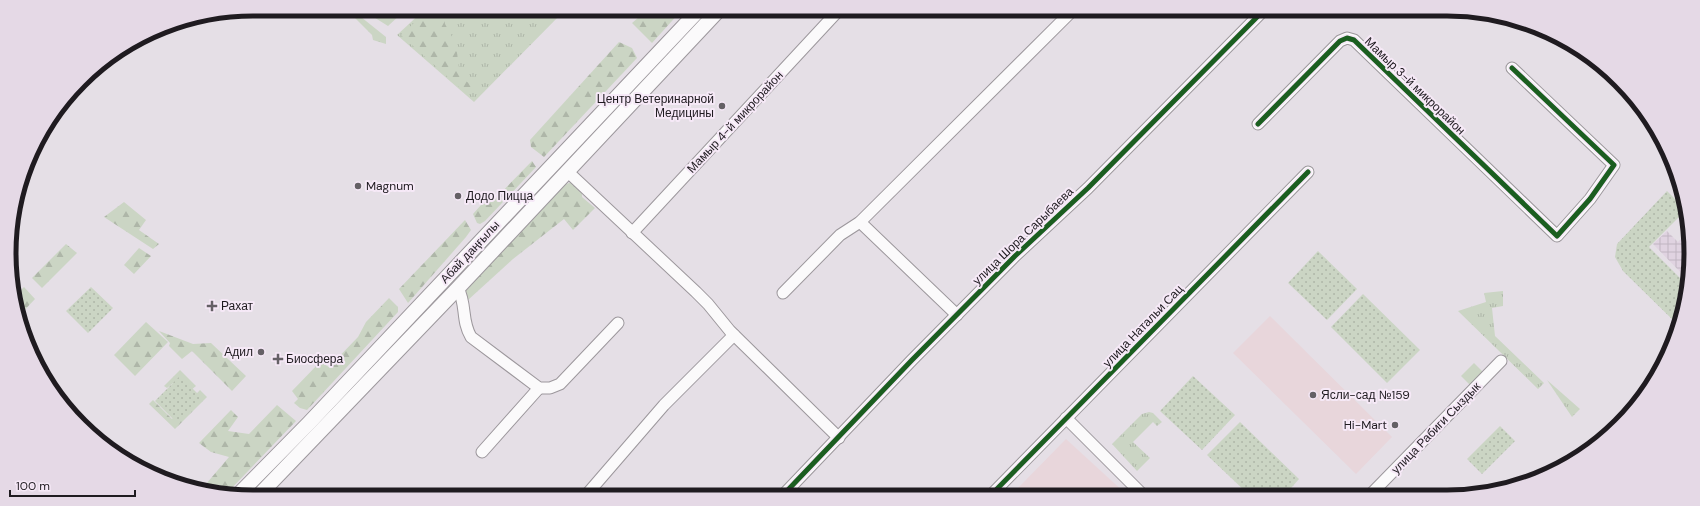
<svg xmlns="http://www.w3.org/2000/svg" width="1700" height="506" font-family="'DM Sans',sans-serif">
  <defs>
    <pattern id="industrial-grid" width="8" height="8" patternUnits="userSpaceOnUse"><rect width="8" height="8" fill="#e0d3e1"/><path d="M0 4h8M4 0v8" fill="none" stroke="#c0b5c1"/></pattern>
    <pattern id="grass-tufts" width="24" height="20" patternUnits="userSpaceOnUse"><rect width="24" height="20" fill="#cbd5c4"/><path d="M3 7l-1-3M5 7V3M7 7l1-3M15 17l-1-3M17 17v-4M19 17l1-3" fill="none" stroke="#aeb6a8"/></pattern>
    <pattern id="forest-firs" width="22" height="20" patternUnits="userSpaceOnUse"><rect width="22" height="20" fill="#cbd5c4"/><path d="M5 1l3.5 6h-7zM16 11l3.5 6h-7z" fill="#aeb6a8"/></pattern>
    <pattern id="park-dots" width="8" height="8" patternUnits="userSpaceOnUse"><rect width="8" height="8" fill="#cbd5c4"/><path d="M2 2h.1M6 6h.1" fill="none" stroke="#aeb6a8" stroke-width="1.8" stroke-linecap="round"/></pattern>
  </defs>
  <rect width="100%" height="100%" fill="#e5dfe6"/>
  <path fill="url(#industrial-grid)" d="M 1667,231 L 1678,242 L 1686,233 L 1686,278 L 1653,244 Z"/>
  <g fill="#e8d6db">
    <path d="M 1270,316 L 1392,437 L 1356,474 L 1233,353 Z"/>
    <path d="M 1066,439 L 1126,494 L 1012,494 Z"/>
  </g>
  <g fill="url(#grass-tufts)">
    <path d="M 424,10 L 565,10 L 474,102 L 397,35 Z"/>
    <path d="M 1503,291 L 1503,306 L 1492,308 L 1495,336 L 1544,383 L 1538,389 L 1458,311 L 1486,302 L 1484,293 Z"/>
    <path d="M 1547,380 L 1580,409 L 1572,417 Z"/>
    <path d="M 1149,412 L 1153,413 L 1162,422 L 1157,426 L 1153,422 L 1133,442 L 1150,458 L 1137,471 L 1112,444 L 1142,414 Z"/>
  </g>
  <g fill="url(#forest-firs)">
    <path d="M 342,9 L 354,9 L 361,17 L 386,37 L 386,44 L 373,40 L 372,35 L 354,17 L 345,15 Z"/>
    <path d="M 368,9 L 381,9 L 387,15 L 392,10 L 397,10 L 401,14 L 388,26 L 372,16 Z"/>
    <path d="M 428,10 L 443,10 L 445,24 L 456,44 L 460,77 L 476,88 L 460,88 L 401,35 Z"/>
    <path d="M 654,11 L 681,11 L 652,43 L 632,23 L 639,17 L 647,17 Z"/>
    <path d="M 619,42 L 632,48 L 637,58 L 544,157 L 531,147 L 530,140 Z"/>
    <path d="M 532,161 L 536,167 L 485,221 L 480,224 L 477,223 L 473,214 L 481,205 L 493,201 Z"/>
    <path d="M 571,182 L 582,193 L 582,197 L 595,208 L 573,230 L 564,219 L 513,259 L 468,300 L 463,286 L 552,191 Z"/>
    <path d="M 124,202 L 146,220 L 139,230 L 159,244 L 153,249 L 104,217 Z"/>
    <path d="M 465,220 L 471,230 L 466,237 L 408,303 L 399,289 Z"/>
    <path d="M 66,244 L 77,253 L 42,288 L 32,278 Z"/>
    <path d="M 139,248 L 151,256 L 134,274 L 124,265 Z"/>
    <path d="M 24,287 L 35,299 L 18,317 L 16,295 Z"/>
    <path d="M 389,298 L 398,307 L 398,312 L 307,410 L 300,408 L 294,403 L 298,399 L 292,391 L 320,362 L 329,367 L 358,337 L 366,322 Z"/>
    <path d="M 146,322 L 168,342 L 135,376 L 114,355 Z"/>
    <path d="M 159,331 L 193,344 L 211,343 L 246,376 L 232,391 L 192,351 L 182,359 L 169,346 L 170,343 Z"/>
    <path d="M 180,370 L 196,386 L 190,391 L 173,383 L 167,388 L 164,386 Z"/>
    <path d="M 200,390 L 207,397 L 175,429 L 149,404 L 153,400 L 172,419 Z"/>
    <path d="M 277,405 L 296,421 L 228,492 L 208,492 L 206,484 L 229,457 L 211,452 L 199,443 L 231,410 L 238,417 L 228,431 L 249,434 Z"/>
  </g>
  <g fill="url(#park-dots)">
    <path d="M 1667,191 L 1686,210 L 1649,247 L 1686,284 L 1686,301 L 1677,324 L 1623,271 L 1615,257 L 1617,244 Z"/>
    <path d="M 1318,251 L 1357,289 L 1327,320 L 1288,283 Z"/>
    <path d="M 91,287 L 113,308 L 88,333 L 66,311 Z"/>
    <path d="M 1363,294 L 1420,350 L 1387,383 L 1331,327 Z"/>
    <path d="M 180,376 L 202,398 L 177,423 L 155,401 Z"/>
    <path d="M 1193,376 L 1235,415 L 1202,450 L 1160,411 Z"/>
    <path d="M 1240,422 L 1299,479 L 1285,495 L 1248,494 L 1207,455 Z"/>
    <path d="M 1500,426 L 1515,441 L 1482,474 L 1467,459 Z"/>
  </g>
  <path fill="#cbd5c4" d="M 1474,363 L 1484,373 L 1471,386 L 1461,376 Z"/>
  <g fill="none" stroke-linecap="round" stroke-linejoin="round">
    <g stroke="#9c979c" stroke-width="13">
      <g id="minor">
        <path d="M 1258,124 L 1340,41 L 1347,38 L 1354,40 L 1557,236 L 1590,199 L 1614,165 L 1512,68"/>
        <path d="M 567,171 L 696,292 L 708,304 L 730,331 L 839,438"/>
        <path d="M 860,222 L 957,315"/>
        <path d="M 632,233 L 838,11"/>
        <path d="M 458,288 C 467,306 461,320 471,337 L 539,388 L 550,388 L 560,384 L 618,323"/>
        <path d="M 783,293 L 840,235 L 860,222 L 1071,12"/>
        <path d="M 1066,418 L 1142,494"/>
        <path d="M 482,452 L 539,388"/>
        <path d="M 588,493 L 664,405 L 734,335"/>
        <path d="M 785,493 L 912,360 L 1015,256 L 1088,188 L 1261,13"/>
        <path d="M 992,494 L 1308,172"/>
        <path d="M 1370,495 L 1501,361"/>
      </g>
    </g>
    <g stroke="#9c979c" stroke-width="16">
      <g id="major">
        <path d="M 241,492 L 309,423 L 698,11"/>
        <path d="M 262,492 L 458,288 L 718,11"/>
      </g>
    </g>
    <use href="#minor" stroke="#fbfafb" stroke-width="11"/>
    <use href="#major" stroke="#fbfafb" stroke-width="14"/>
    <g stroke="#f6e9f7" stroke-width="8">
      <g id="cycleway">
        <path d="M 1258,124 L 1340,41 L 1347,38 L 1354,40 L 1557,236 L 1590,199 L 1614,165 L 1512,68"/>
        <path d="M 785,493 L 912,360 L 1015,256 L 1088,188 L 1261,13"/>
        <path d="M 992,494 L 1308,172"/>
      </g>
    </g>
    <use href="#cycleway" stroke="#1b5e20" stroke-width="5"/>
  </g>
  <g fill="#646065" stroke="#f6e9f7" stroke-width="1.5">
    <circle cx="722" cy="106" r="4"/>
    <circle cx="358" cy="186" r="4"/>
    <circle cx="458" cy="196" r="4"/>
    <path d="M210 300h4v4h4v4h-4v4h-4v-4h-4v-4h4z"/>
    <circle cx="261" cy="352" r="4"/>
    <path d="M276 353h4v4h4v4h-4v4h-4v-4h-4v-4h4z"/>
    <circle cx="1313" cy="395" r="4"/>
    <circle cx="1395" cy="425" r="4"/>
  </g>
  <g text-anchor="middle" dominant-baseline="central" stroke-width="4" stroke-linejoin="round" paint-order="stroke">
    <g font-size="12" fill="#1f1b20" stroke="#f6e9f7">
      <text transform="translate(1415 86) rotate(44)">Мамыр 3-й микрорайон</text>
      <text transform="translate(735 122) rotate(-47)">Мамыр 4-й микрорайон</text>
      <text transform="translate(1023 236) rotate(-44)">улица Шора Сарыбаева</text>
      <text transform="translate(470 252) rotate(-47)">Абай даңғылы</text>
      <text transform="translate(1143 326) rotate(-46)">улица Натальи Сац</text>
      <text transform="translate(1436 428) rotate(-46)">улица Рабиги Сыздык</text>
    </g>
    <g font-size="12" fill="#1f1b20" stroke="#f6e9f7" text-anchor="start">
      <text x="714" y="99" text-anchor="end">Центр Ветеринарной<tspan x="714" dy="14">Медицины</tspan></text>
      <text x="366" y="186">Magnum</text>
      <text x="466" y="196">Додо Пицца</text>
      <text x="221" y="306">Рахат</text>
      <text x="253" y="352" text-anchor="end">Адил</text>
      <text x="286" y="359">Биосфера</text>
      <text x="1321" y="395">Ясли-сад №159</text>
      <text x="1387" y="425" text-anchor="end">Hi-Mart</text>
    </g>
  </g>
  <path d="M0 0H1700V506H0ZM253 16H1447A237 237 0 0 1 1684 253V253A237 237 0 0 1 1447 490H253A237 237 0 0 1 16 253V253A237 237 0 0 1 253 16Z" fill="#e5d9e6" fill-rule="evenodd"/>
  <path fill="none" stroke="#1f1b20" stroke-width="5" d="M253 16H1447A237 237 0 0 1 1684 253V253A237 237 0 0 1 1447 490H253A237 237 0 0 1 16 253V253A237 237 0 0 1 253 16Z"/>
  <path d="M10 490v6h125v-6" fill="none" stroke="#1f1b20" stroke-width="2"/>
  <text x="16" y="490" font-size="12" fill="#1f1b20" stroke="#f6e9f7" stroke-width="3" paint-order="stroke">100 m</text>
</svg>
